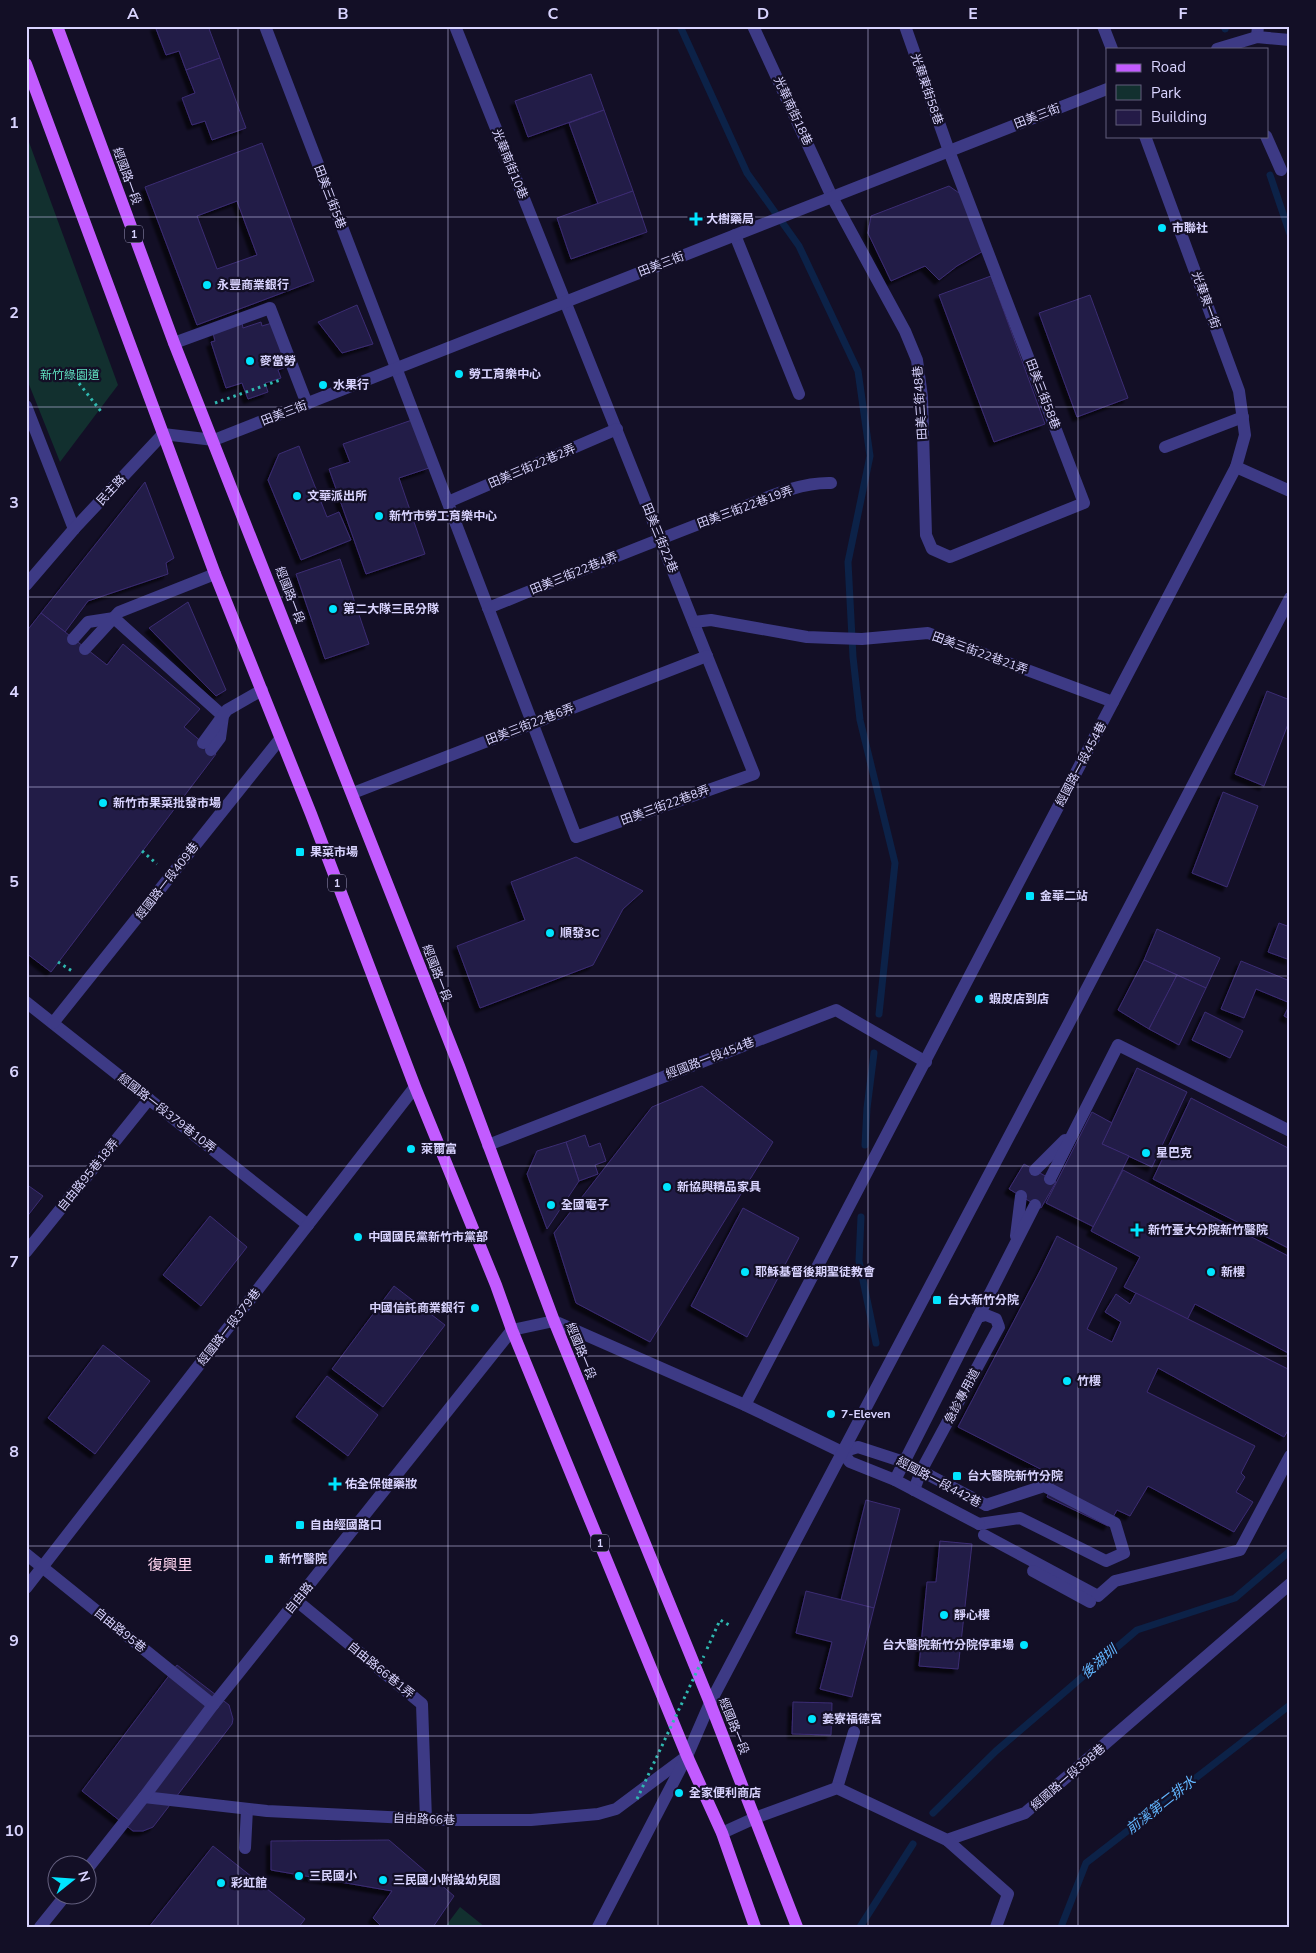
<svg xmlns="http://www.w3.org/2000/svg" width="1316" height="1953" font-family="'Nunito Sans','Noto Sans TC',sans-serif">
  <defs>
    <filter id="shadow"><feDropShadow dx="-4.5" dy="4.5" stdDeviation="1" flood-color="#0009"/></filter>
  </defs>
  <rect width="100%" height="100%" fill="#130f26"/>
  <g fill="#12302f">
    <path d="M 26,134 L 118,385 L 60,462 L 26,377 Z"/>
    <path d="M 460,1907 L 485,1927 L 445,1927 Z"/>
  </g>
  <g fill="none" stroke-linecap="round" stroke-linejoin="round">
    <g stroke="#0c2248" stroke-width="7">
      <path d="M 680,26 L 747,173 L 799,246 L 858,371 L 870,456 L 848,562 L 853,657 L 860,720 L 895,863 L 879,1014"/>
      <path d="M 1224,26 L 1225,29"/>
      <path d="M 1270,175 L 1290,234"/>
      <path d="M 865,1145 L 867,1108 L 874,1053"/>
      <path d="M 861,1217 L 859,1261 L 876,1343"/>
      <path d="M 933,1813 L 996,1751 L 1137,1630 L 1235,1598 L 1290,1551"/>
      <path d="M 860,1927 L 913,1844"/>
      <path d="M 1061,1927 L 1086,1863 L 1290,1705"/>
    </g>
  </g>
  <g fill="#241b47" stroke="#3b2d73" fill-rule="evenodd" filter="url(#shadow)">
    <path d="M 155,26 L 208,26 L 220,58 L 186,70 L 179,51 L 166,55 Z"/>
    <path d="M 220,58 L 246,128 L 212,140 L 205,121 L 192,125 L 182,98 L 195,93 L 186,70 Z"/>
    <path d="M 591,74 L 604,110 L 528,137 L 515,101 Z"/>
    <path d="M 604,110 L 633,191 L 598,204 L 569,123 Z"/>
    <path d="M 262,143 L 314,281 L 197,325 L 145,187 ZM 237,201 L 257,255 L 217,269 L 197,216 Z"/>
    <path d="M 949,186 L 962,195 L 985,250 L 957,266 L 939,280 L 925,266 L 891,281 L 868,233 L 871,216 Z"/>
    <path d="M 633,191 L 647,232 L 571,259 L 557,218 Z"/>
    <path d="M 991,276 L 1045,424 L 994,442 L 939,295 Z"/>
    <path d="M 1090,295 L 1128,398 L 1077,417 L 1039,313 Z"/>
    <path d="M 357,305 L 373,344 L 342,353 L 318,322 Z"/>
    <path d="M 261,322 L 262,326 L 272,323 L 286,367 L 278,370 L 281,378 L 265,383 L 268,392 L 248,399 L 242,383 L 226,388 L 211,342 L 215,341 L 213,333 L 242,323 L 243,328 Z"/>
    <path d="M 412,420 L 429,468 L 399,478 L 425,554 L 366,574 L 329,469 L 350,462 L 343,444 Z"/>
    <path d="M 299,446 L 327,517 L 339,512 L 351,540 L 301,560 L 268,480 L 279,454 Z"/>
    <path d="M 145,482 L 174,558 L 166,563 L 168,574 L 88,601 L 65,632 L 41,613 Z"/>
    <path d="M 340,559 L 369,644 L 325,659 L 296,574 Z"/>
    <path d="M 188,602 L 226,690 L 216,696 L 149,628 Z"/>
    <path d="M 41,613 L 107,665 L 123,644 L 200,709 L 184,727 L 216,754 L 51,972 L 26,953 L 26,632 Z"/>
    <path d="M 1267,691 L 1290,700 L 1290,719 L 1264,786 L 1235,774 Z"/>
    <path d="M 1223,792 L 1258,806 L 1227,887 L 1192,873 Z"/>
    <path d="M 576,857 L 643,891 L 623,909 L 593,965 L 480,1008 L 457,946 L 525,920 L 511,882 Z"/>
    <path d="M 1279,923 L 1290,927 L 1290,960 L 1268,952 Z"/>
    <path d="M 1157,929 L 1220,958 L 1206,988 L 1144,960 Z"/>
    <path d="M 1144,960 L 1177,975 L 1149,1029 L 1118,1010 Z"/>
    <path d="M 1241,961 L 1290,981 L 1290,1003 L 1256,989 L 1244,1018 L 1221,1009 Z"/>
    <path d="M 1177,975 L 1206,988 L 1179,1045 L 1149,1029 Z"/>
    <path d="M 1290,1004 L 1290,1019 L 1284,1016 Z"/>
    <path d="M 1205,1012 L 1243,1031 L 1230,1058 L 1192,1040 Z"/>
    <path d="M 1137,1068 L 1187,1092 L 1152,1167 L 1102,1144 Z"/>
    <path d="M 702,1086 L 773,1142 L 650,1342 L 576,1303 L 554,1233 L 652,1107 Z"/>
    <path d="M 1191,1098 L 1290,1149 L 1290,1249 L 1153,1179 Z"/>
    <path d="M 1092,1112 L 1112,1123 L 1102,1144 L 1129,1156 L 1094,1227 L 1046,1203 Z"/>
    <path d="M 585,1135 L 589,1147 L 600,1143 L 606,1161 L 595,1165 L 598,1174 L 579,1181 L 566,1142 Z"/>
    <path d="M 566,1142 L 579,1181 L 547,1229 L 527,1174 L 537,1151 Z"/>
    <path d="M 1024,1164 L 1056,1182 L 1041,1208 L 1009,1189 Z"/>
    <path d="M 1123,1170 L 1290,1257 L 1290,1354 L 1195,1304 L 1187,1320 L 1124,1287 L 1140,1257 L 1091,1231 Z"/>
    <path d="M 26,1184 L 43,1196 L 26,1218 Z"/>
    <path d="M 743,1208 L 799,1238 L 747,1337 L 691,1306 Z"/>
    <path d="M 210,1216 L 247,1247 L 201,1306 L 163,1275 Z"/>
    <path d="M 1057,1236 L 1117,1268 L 1087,1329 L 1112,1342 L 1121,1322 L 1105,1312 L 1116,1294 L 1130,1304 L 1136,1293 L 1290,1370 L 1290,1427 L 1284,1437 L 1158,1368 L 1147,1392 L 1255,1446 L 1241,1473 L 1245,1477 L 1236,1492 L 1253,1502 L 1234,1532 L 1148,1486 L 1130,1516 L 1117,1510 L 1108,1526 L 1047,1497 L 1056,1477 L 958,1427 L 1040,1271 Z"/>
    <path d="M 394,1286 L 445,1325 L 383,1407 L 332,1369 Z"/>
    <path d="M 103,1345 L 150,1381 L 95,1454 L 48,1418 Z"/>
    <path d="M 327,1376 L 378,1415 L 348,1456 L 296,1417 Z"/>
    <path d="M 866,1500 L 900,1509 L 874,1608 L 841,1600 Z"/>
    <path d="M 940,1541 L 972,1544 L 958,1669 L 919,1666 L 927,1582 L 936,1582 Z"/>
    <path d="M 806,1591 L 874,1608 L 852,1697 L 820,1689 L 832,1642 L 796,1633 Z"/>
    <path d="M 177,1665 L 229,1705 L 233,1719 L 232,1724 L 153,1827 L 143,1831 L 133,1831 L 82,1791 Z"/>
    <path d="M 793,1702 L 832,1703 L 831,1735 L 792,1734 Z"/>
    <path d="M 389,1840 L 454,1896 L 433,1927 L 382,1927 L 373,1918 L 392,1891 L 271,1870 L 271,1841 Z"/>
    <path d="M 213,1846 L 305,1919 L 299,1927 L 149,1927 Z"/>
  </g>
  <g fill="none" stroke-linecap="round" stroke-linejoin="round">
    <g stroke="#2fb8b0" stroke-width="3" stroke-dasharray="2.5 4" stroke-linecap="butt">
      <path d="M 71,373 L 103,414"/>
      <path d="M 215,403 L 280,380"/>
      <path d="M 142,851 L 157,864"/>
      <path d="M 26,961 L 30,956"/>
      <path d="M 58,962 L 72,971"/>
      <path d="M 707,1649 L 720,1620 L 731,1626"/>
    </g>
    <g stroke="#3d3a85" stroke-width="12">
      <path d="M 265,26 L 576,837 L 754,774 L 455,26"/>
      <path d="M 753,26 L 832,197 L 905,331 L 917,360 L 922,397 L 926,535 L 932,549 L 950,557 L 1084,503 L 949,151 L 905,26"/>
      <path d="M 1257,37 L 1258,26"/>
      <path d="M 1266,136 L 1281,170"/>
      <path d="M 735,235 L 799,394"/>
      <path d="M 174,343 L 270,308 L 307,404"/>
      <path d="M 26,406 L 74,529"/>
      <path d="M 1165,447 L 1243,417"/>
      <path d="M 448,502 L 617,429"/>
      <path d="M 488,608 C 567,576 646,544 725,514 C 759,502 795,482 831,483"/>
      <path d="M 694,622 L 711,620 L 807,637 L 832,638 L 862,639 L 928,633 L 1113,702"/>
      <path d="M 73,639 L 88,622 L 114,618 L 223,716 L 220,738 L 211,750"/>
      <path d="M 85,649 L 119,612 L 215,574"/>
      <path d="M 203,743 L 227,710 L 262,690"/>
      <path d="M 353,793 L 707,656"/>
      <path d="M 26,1002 L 308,1225"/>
      <path d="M 53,1023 L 280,739"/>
      <path d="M 1035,1170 L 1065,1140"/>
      <path d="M 1050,1179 L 1118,1045 L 1290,1131"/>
      <path d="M 1016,1236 L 1021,1196"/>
      <path d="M 26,1252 L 149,1099"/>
      <path d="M 895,1480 L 1035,1205"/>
      <path d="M 914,1490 L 921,1471 L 999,1327 L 996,1319 L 986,1315 L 978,1317"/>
      <path d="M 979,1524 L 1020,1518 L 1106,1561 L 1124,1553 L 1115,1523 L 1044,1486 L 986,1505"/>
      <path d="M 979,1524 L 895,1480 L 850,1462 L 842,1452 L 858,1447 L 904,1462 L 986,1505"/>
      <path d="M 984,1535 L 1098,1596 L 1115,1581 L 1240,1550 L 1290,1456"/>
      <path d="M 26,1554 L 213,1705"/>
      <path d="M 1033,1571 L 1090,1602"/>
      <path d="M 26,1588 L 415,1087"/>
      <path d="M 297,1601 L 422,1704 L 426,1820"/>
      <path d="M 837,1788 L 854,1732"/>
      <path d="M 144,1797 L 267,1811 L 448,1820 L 531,1820 L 598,1814 L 616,1809 L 687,1756"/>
      <path d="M 722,1833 L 755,1818 L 837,1788 L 947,1840 L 1025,1813 L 1290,1584"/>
      <path d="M 947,1840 L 1008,1894 L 996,1927"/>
      <path d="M 245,1848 L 247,1809"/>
    </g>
    <g stroke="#3d3a85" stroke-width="12">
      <path d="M 1103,26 L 1112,49"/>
      <path d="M 1217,49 L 1257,37 L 1290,40"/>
      <path d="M 1236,467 L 1290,491"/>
      <path d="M 26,585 L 74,529 L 163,434 L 214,440 L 1107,89"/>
      <path d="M 488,1145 L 836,1010 L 926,1062"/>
      <path d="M 554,1321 L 745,1405 L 842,1452"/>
      <path d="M 745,1405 L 1236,467 L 1245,435 L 1239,391 L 1145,136"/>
    </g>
    <g stroke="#3d3a85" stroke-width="12">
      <path d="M 88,1868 L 144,1797 L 213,1705 L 512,1330 L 554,1321"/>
      <path d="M 40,1927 L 65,1896"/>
      <path d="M 598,1927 L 687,1756 L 710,1703 L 1070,1021 L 1290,598"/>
    </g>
    <g stroke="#c25bff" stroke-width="12">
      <path d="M 57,26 L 174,343 L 459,1066 L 554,1321 L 710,1703 L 797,1927"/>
      <path d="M 26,64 L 215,574 L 311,814 L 415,1087 L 496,1285 L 512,1330 L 687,1756 L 722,1833 L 755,1927"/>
    </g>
    <path stroke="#2fb8b0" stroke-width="3" stroke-dasharray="2.5 4" stroke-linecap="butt" d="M 637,1799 L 704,1656"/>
  </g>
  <path fill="none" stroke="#d9d4ff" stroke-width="1" stroke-opacity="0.55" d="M 238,26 L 238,1927M 448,26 L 448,1927M 658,26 L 658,1927M 868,26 L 868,1927M 1078,26 L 1078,1927M 26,217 L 1290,217M 26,407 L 1290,407M 26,597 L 1290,597M 26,787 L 1290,787M 26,976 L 1290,976M 26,1166 L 1290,1166M 26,1356 L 1290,1356M 26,1546 L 1290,1546M 26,1736 L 1290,1736"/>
  <g fill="#00e5ff" stroke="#130f26" stroke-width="2">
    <path d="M693.5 211.5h5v5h5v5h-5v5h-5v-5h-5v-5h5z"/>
    <circle cx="1162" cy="228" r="5"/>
    <circle cx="207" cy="285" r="5"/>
    <circle cx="250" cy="361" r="5"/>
    <circle cx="459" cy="374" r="5"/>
    <circle cx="323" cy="385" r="5"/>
    <circle cx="297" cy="496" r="5"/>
    <circle cx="379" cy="516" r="5"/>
    <circle cx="333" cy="609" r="5"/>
    <circle cx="103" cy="803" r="5"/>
    <rect x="295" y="847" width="10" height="10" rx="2.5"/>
    <rect x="1025" y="891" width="10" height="10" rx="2.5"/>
    <circle cx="550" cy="933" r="5"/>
    <circle cx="979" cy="999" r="5"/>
    <circle cx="411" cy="1149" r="5"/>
    <circle cx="1146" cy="1153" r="5"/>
    <circle cx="667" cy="1187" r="5"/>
    <circle cx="551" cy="1205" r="5"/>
    <path d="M1134.5 1222.5h5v5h5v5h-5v5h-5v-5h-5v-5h5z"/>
    <circle cx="358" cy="1237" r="5"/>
    <circle cx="745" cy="1272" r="5"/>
    <circle cx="1211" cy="1272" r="5"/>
    <rect x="932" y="1295" width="10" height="10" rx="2.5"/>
    <circle cx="475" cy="1308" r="5"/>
    <circle cx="1067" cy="1381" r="5"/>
    <circle cx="831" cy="1414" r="5"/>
    <rect x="952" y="1471" width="10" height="10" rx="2.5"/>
    <path d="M332.5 1476.5h5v5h5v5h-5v5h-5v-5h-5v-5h5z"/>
    <rect x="295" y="1520" width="10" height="10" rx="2.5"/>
    <rect x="264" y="1554" width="10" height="10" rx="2.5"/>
    <circle cx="944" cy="1615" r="5"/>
    <circle cx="1024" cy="1645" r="5"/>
    <circle cx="812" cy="1719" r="5"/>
    <circle cx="679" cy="1793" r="5"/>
    <circle cx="299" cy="1876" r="5"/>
    <circle cx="383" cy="1880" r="5"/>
    <circle cx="221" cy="1883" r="5"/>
  </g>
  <g text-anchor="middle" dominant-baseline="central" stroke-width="4.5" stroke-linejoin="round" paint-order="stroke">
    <g fill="#130f26" stroke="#9e99be" stroke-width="1">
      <rect x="125" y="225.5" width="18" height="17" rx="4"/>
      <rect x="328" y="874.5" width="18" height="17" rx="4"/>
      <rect x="591" y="1534.5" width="18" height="17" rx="4"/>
    </g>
    <g font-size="11" font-weight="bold" fill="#d9d4ff">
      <text x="134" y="234">1</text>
      <text x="337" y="883">1</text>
      <text x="600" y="1543">1</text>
    </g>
    <g font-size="12" fill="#d9d4ff" stroke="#130f26">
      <text transform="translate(927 89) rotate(71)">光華東街58巷</text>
      <text transform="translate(793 111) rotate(65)">光華南街18巷</text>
      <text transform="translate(1037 116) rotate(-21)">田美三街</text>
      <text transform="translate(510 164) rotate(68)">光華南街10巷</text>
      <text transform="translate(127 176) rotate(70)">經國路一段</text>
      <text transform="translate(330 197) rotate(69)">田美三街5巷</text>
      <text transform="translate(661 264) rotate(-21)">田美三街</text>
      <text transform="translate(1206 300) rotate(70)">光華東一街</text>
      <text transform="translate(1043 394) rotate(69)">田美三街58巷</text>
      <text transform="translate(920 403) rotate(-94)">田美三街48巷</text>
      <text transform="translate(284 413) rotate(-21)">田美三街</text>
      <text transform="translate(532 466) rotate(-23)">田美三街22巷2弄</text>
      <text transform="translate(111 490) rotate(-47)">民主路</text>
      <text transform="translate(745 507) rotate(-20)">田美三街22巷19弄</text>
      <text transform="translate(660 538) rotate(68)">田美三街22巷</text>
      <text transform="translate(574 573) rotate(-22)">田美三街22巷4弄</text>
      <text transform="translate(290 595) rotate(69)">經國路一段</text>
      <text transform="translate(980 653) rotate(20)">田美三街22巷21弄</text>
      <text transform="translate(530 724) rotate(-21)">田美三街22巷6弄</text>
      <text transform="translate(1081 764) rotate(-62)">經國路一段454巷</text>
      <text transform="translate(665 805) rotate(-20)">田美三街22巷8弄</text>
      <text transform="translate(167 881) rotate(-52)">經國路一段409巷</text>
      <text transform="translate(437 973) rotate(69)">經國路一段</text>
      <text transform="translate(710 1058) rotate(-21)">經國路一段454巷</text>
      <text transform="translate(167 1113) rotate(38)">經國路一段379巷10弄</text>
      <text transform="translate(88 1175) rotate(-51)">自由路95巷18弄</text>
      <text transform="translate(229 1327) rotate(-52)">經國路一段379巷</text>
      <text transform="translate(581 1351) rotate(68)">經國路一段</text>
      <text transform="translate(962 1396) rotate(-62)">急診專用道</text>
      <text transform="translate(939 1482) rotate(28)">經國路一段442巷</text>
      <text transform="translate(299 1598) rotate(-51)">自由路</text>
      <text transform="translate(120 1630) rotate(39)">自由路95巷</text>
      <text transform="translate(381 1670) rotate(39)">自由路66巷1弄</text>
      <text transform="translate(734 1726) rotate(68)">經國路一段</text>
      <text transform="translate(1068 1777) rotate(-41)">經國路一段398巷</text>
      <text transform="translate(424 1819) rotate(2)">自由路66巷</text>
    </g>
    <g font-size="12" font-weight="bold" fill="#d9d4ff" stroke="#130f26" text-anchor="start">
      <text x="706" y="219">大樹藥局</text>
      <text x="1172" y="228">市聯社</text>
      <text x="217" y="285">永豐商業銀行</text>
      <text x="260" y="361">麥當勞</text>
      <text x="469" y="374">勞工育樂中心</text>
      <text x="333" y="385">水果行</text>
      <text x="307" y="496">文華派出所</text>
      <text x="389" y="516">新竹市勞工育樂中心</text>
      <text x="343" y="609">第二大隊三民分隊</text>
      <text x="113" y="803">新竹市果菜批發市場</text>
      <text x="310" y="852">果菜市場</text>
      <text x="1040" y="896">金華二站</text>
      <text x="560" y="933">順發3C</text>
      <text x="989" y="999">蝦皮店到店</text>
      <text x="421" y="1149">萊爾富</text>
      <text x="1156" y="1153">星巴克</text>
      <text x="677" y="1187">新協興精品家具</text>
      <text x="561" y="1205">全國電子</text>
      <text x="1148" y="1230">新竹臺大分院新竹醫院</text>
      <text x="368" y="1237">中國國民黨新竹市黨部</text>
      <text x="755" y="1272">耶穌基督後期聖徒教會</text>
      <text x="1221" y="1272">新樓</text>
      <text x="947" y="1300">台大新竹分院</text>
      <text x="465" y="1308" text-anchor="end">中國信託商業銀行</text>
      <text x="1077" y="1381">竹樓</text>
      <text x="841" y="1414">7-Eleven</text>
      <text x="967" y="1476">台大醫院新竹分院</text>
      <text x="345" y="1484">佑全保健藥妝</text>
      <text x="310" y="1525">自由經國路口</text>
      <text x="279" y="1559">新竹醫院</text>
      <text x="954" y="1615">靜心樓</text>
      <text x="1014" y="1645" text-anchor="end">台大醫院新竹分院停車場</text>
      <text x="822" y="1719">姜寮福德宮</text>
      <text x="689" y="1793">全家便利商店</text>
      <text x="309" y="1876">三民國小</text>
      <text x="393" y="1880">三民國小附設幼兒園</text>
      <text x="231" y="1883">彩虹館</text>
    </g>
    <g font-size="12" fill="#5fe0c0" stroke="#130f26">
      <text x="70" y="375">新竹綠園道</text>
    </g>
    <g font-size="14" font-style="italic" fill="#62b6ff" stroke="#130f26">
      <text transform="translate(1099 1662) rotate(-41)">後湖圳</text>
      <text transform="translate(1161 1805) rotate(-38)">前溪第二排水</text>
    </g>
    <g font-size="15" fill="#ffd6f0" stroke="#130f26">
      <text x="170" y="1565">復興里</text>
    </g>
  </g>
  <rect width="1316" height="1953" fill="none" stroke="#130f26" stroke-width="55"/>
  <rect x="1106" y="48" width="162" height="90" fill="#130f26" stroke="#625e7d"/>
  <rect x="1116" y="64" width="25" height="8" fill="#c25bff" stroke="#625e7d"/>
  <text x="1151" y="72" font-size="15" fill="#d9d4ff">Road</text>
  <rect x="1116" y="85" width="25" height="15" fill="#12302f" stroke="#625e7d"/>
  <text x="1151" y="98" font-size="15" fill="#d9d4ff">Park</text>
  <rect x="1116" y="110" width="25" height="15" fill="#241b47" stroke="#625e7d"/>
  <text x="1151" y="122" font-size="15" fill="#d9d4ff">Building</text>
  <g transform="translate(72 1880) rotate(73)"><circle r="24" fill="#130f26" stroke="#625e7d"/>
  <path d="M0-4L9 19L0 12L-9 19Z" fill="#00e5ff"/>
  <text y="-8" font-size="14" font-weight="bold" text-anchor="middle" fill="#d9d4ff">N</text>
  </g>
  <rect x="28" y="28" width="1260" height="1898" fill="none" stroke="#d9d4ff" stroke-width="2"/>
  <g font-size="16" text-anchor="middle" font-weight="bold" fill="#d9d4ff">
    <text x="133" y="19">A</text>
    <text x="343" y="19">B</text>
    <text x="553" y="19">C</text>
    <text x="763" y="19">D</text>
    <text x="973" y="19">E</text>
    <text x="1183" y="19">F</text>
    <text x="14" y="128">1</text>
    <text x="14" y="318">2</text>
    <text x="14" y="508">3</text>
    <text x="14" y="697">4</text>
    <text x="14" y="887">5</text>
    <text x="14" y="1077">6</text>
    <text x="14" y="1267">7</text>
    <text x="14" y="1457">8</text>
    <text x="14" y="1646">9</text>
    <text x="14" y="1836">10</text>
  </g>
</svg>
